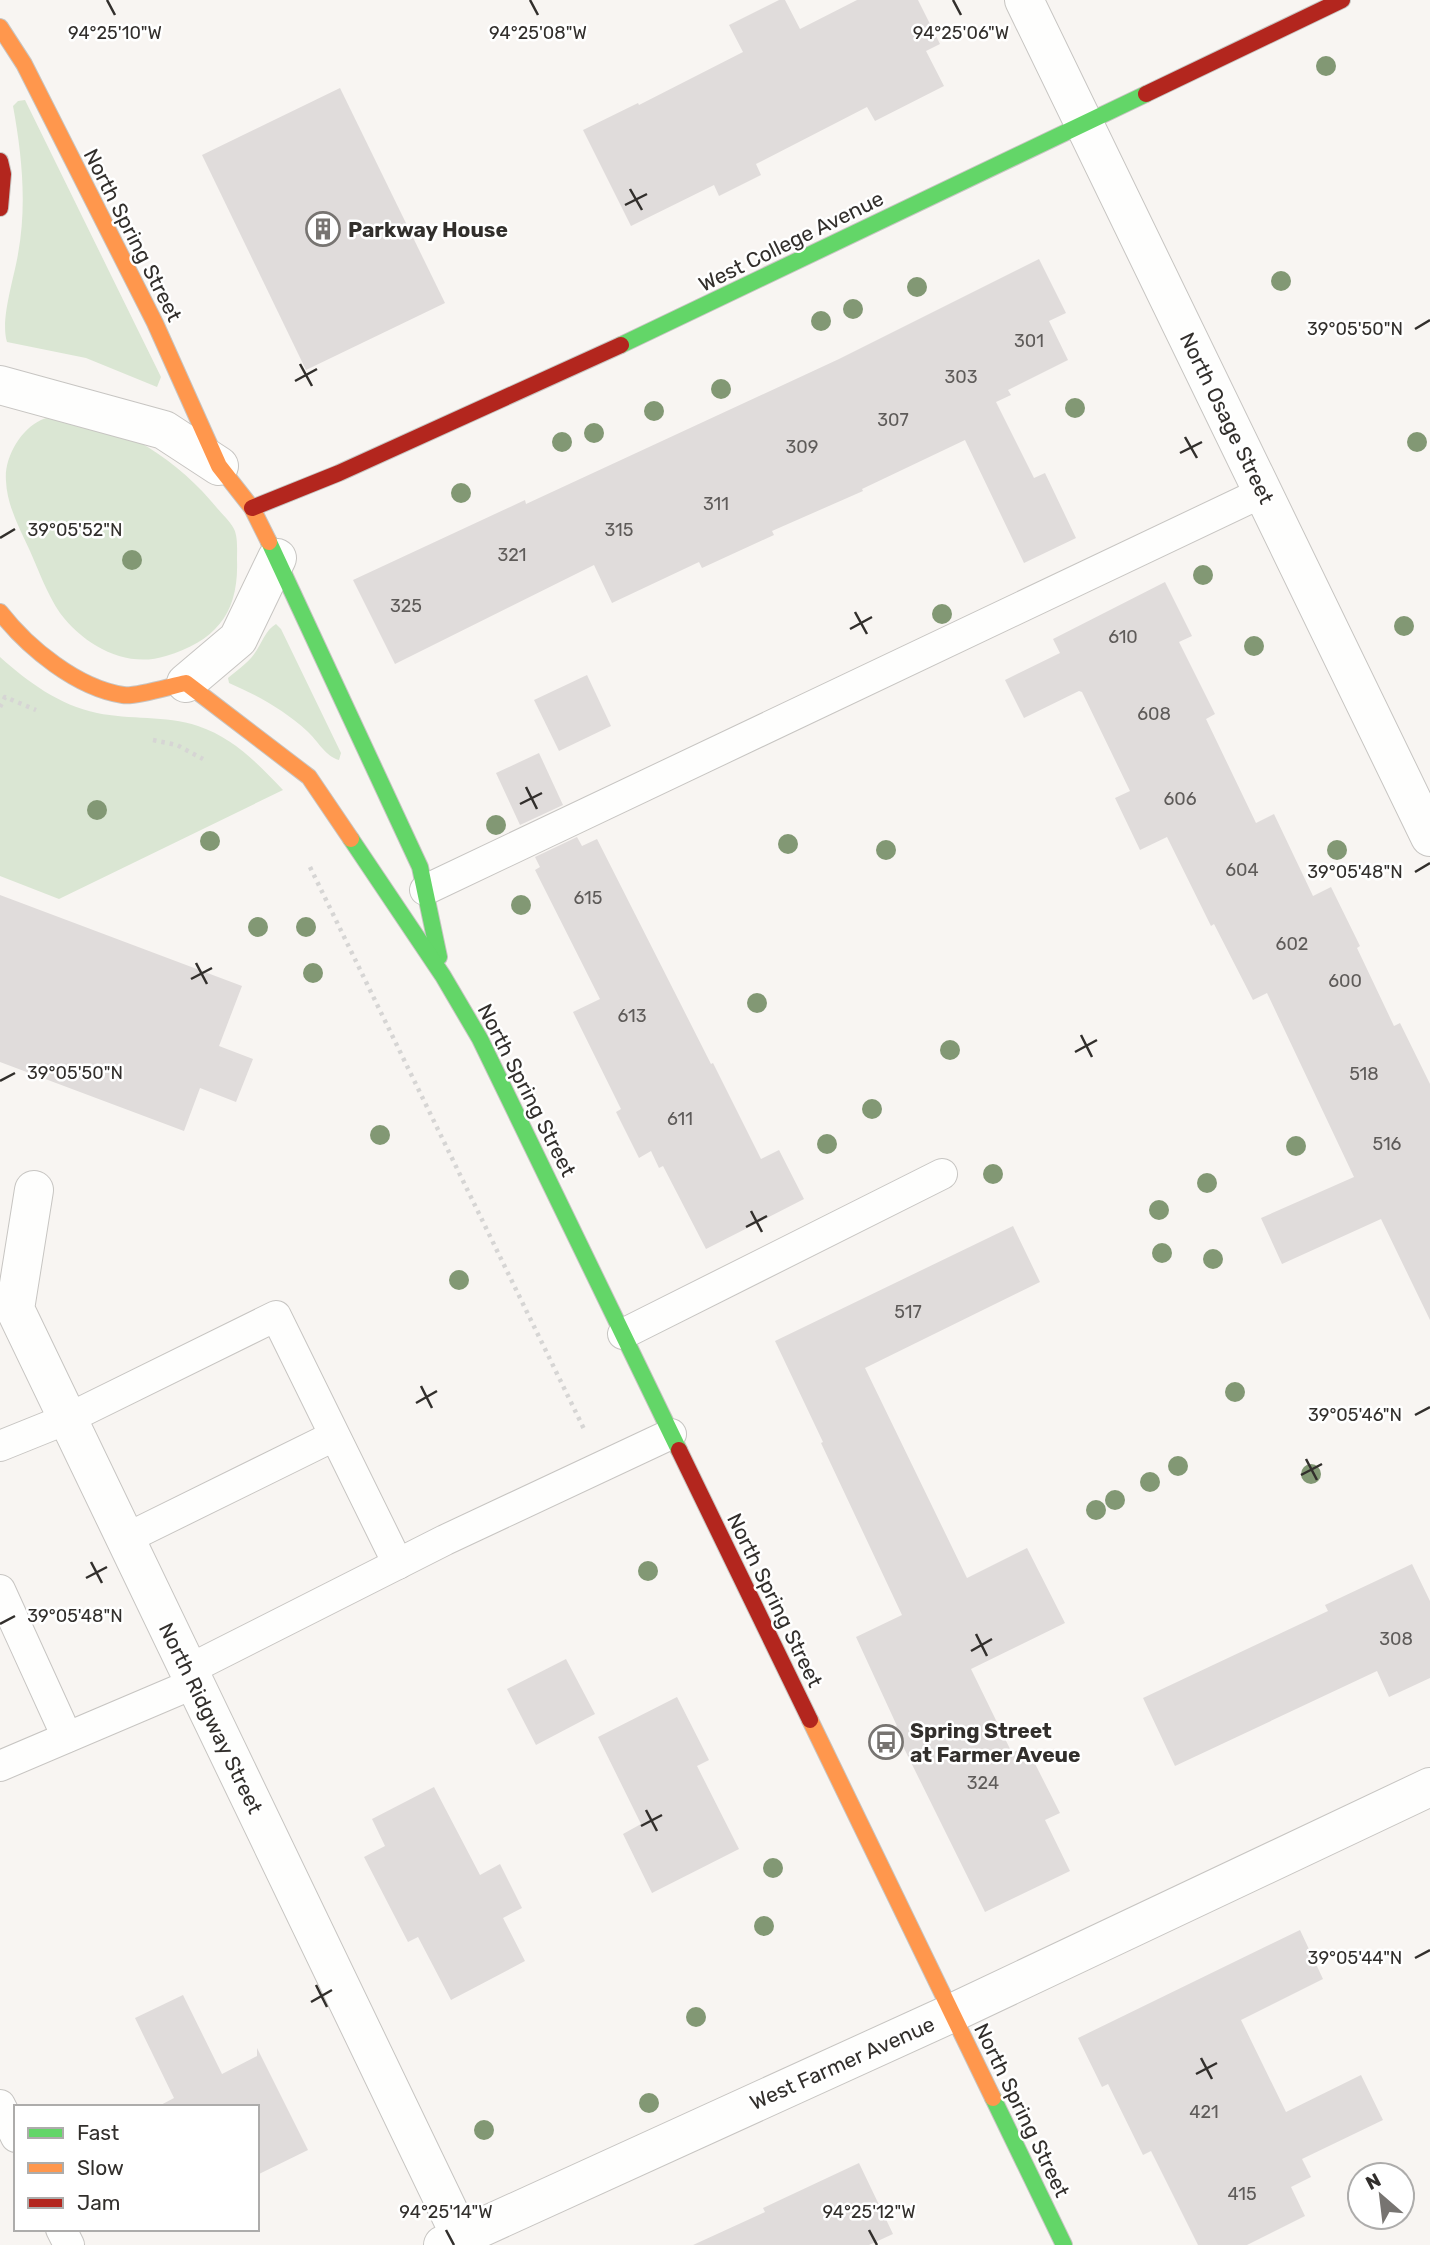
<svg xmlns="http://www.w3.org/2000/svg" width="1430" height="2245" font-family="Rubik,sans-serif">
  <rect width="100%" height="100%" fill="#f8f5f2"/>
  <g fill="#dae6d3">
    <path d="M 25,100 L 161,377 L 157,387 L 86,358 L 7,342 C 0,320 14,279 18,254 C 27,205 22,155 13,106 L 18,101 Z"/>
    <path d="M 62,416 C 121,422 180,462 217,508 C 222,514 230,521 234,529 C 238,537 237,550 237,560 C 239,613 216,641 166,656 C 126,669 84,645 60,613 C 47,594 39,571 30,551 C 20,529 7,506 6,481 C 4,458 20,430 41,420 C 47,417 55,417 62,416 Z"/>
    <path d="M 276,624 L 281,629 L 341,753 L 339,760 C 325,756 318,741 307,731 C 284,710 257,695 229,683 L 228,678 C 236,671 245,665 251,658 C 261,647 264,631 276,624 Z"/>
    <path d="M 0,657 C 28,682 59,705 97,713 C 130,720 165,715 198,726 C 234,738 258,764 283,790 L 59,899 L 0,876 Z"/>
  </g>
  <g fill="#e0dcdb">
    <path d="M 779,0 L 785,0 L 800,29 L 857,0 L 918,0 L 940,44 L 926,51 L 944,86 L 875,121 L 867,107 L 756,164 L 761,175 L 719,196 L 714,185 L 631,226 L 583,130 L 638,103 L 639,105 L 743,52 L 729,25 Z"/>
    <path d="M 340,88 L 445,303 L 306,370 L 202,155 Z"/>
    <path d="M 1039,259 L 1066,313 L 1049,321 L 1068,360 L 1008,390 L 1011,395 L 996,402 L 1034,478 L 1045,473 L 1076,538 L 1024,563 L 965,440 L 862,489 L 863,491 L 772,531 L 774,535 L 702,568 L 699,562 L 612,603 L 594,565 L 395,664 L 353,580 L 525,500 L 526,504 L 839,359 Z"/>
    <path d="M 1165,582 L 1192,636 L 1179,642 L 1215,714 L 1206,719 L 1256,823 L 1274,814 L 1313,896 L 1331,887 L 1360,946 L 1357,948 L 1394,1026 L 1400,1023 L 1430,1084 L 1430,1320 L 1381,1219 L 1282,1264 L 1261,1218 L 1354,1177 L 1267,993 L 1253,1000 L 1214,924 L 1211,926 L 1167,837 L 1140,850 L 1115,798 L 1130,791 L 1082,692 L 1079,691 L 1024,718 L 1005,680 L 1060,653 L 1053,639 Z"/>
    <path d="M 587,675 L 611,726 L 559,751 L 534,700 Z"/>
    <path d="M 539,753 L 563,805 L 520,825 L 496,773 Z"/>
    <path d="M 577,837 L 582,846 L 597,839 L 711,1064 L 713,1063 L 761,1159 L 779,1150 L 804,1199 L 706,1249 L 663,1166 L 659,1168 L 651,1151 L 639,1158 L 616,1112 L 621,1109 L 573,1012 L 600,999 L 535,870 L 540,867 L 535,857 Z"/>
    <path d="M 0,895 L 242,986 L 219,1046 L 253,1059 L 236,1102 L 200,1088 L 184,1131 L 0,1062 Z"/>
    <path d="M 1013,1226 L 1040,1282 L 865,1368 L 967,1578 L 1027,1548 L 1065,1623 L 971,1669 L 1012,1753 L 1026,1746 L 1060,1813 L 1045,1820 L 1070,1871 L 985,1912 L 894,1728 L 897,1726 L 856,1637 L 902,1615 L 821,1443 L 823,1442 L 775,1341 Z"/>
    <path d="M 1412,1564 L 1430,1601 L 1430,1678 L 1389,1697 L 1377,1671 L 1175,1766 L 1143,1698 L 1328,1611 L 1325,1605 Z"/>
    <path d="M 566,1659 L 595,1714 L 536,1745 L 507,1689 Z"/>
    <path d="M 677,1697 L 709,1760 L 697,1766 L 739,1849 L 652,1893 L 623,1834 L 641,1824 L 598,1737 Z"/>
    <path d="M 434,1787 L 480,1875 L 500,1864 L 522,1908 L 503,1918 L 525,1961 L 451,2000 L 418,1937 L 408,1942 L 364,1857 L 385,1846 L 372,1819 Z"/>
    <path d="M 1300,1930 L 1323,1979 L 1241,2020 L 1286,2112 L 1361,2075 L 1383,2120 L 1302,2159 L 1311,2177 L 1291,2187 L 1305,2216 L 1247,2245 L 1198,2245 L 1151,2151 L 1143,2155 L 1108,2084 L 1102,2087 L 1078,2038 Z"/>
    <path d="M 183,1995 L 222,2074 L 257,2056 L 257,2048 L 308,2150 L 257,2175 L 257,2107 L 157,2107 L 174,2098 L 135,2018 Z"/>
    <path d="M 859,2163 L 893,2234 L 869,2245 L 693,2245 L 765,2212 L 763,2208 Z"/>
  </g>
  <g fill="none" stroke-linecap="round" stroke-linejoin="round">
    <g stroke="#c7c5c2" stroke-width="32">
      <g id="lane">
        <path d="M 425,890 L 1263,492"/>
        <path d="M 623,1334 L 942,1174"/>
        <path d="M 0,1446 L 67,1419 L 276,1316 L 398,1564"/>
        <path d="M 125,1539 L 334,1436"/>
        <path d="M 0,1590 L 67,1737"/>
        <path d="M 188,1670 L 445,1540 L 671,1434"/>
        <path d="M 0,1766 L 195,1683"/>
        <path d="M 0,2105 L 16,2137"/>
        <path d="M 61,2229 L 69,2245"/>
      </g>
    </g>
    <g stroke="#c7c5c2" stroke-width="40">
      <g id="street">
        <path d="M 1024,0 L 1430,837"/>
        <path d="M 0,385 L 164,430 L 219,466"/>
        <path d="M 186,683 L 238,639 L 277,558"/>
        <path d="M 34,1190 L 15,1309 L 461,2237"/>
        <path d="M 443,2245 L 952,2013 L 1430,1787"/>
      </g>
    </g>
    <g stroke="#c7c5c2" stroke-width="18">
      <g id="fast">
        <path d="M 621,345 L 1146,94"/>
        <path d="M 269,542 L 420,867 L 439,957"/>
        <path d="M 351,839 L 443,976 L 480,1039 L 679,1450"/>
        <path d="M 993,2098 L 1064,2245"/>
      </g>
    </g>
    <g stroke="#c7c5c2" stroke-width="18">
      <g id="slow">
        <path d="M 0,27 L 24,64 L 155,323 L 219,466 L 252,508 L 269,542"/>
        <path d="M 0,612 C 28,648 77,688 123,695 C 135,697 171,686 186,683 L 309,777 L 351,839"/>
        <path d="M 810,1720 L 993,2098"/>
      </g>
    </g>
    <g stroke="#c7c5c2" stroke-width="18">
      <g id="jam">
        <path d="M 1146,94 L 1342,0"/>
        <path d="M 0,161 L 3,174 L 0,208"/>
        <path d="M 252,508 L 339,473 L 621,345"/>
        <path d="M 679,1450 L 810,1720"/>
      </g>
    </g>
    <g stroke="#d6d5d4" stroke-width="4.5" stroke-dasharray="3.5 5" stroke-linecap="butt">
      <path d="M 0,707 L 5,697 L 36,710"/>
      <path d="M 153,740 L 177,745 L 203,759"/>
      <path d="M 310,867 L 584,1429"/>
    </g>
    <use href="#lane" stroke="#fefefd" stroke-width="30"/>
    <use href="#street" stroke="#fefefd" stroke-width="38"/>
    <use href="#fast" stroke="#63d668" stroke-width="16"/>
    <use href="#slow" stroke="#ff974d" stroke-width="16"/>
    <use href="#jam" stroke="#b3261e" stroke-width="16"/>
  </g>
  <g fill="#829874">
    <circle cx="1326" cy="66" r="10"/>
    <circle cx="1281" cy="281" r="10"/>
    <circle cx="917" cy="287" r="10"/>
    <circle cx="853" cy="309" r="10"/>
    <circle cx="821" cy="321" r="10"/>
    <circle cx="721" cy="389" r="10"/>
    <circle cx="1075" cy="408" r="10"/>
    <circle cx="654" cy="411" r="10"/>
    <circle cx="594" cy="433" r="10"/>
    <circle cx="562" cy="442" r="10"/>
    <circle cx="1417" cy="442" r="10"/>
    <circle cx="461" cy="493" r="10"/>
    <circle cx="132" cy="560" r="10"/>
    <circle cx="1203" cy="575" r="10"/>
    <circle cx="942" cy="614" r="10"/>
    <circle cx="1404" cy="626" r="10"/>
    <circle cx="1254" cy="646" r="10"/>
    <circle cx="97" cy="810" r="10"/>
    <circle cx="496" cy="825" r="10"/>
    <circle cx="210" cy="841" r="10"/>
    <circle cx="788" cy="844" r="10"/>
    <circle cx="886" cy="850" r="10"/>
    <circle cx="1337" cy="850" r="10"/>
    <circle cx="521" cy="905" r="10"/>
    <circle cx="258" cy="927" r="10"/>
    <circle cx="306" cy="927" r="10"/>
    <circle cx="313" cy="973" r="10"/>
    <circle cx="757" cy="1003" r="10"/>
    <circle cx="950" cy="1050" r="10"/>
    <circle cx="872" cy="1109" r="10"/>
    <circle cx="380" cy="1135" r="10"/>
    <circle cx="827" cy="1144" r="10"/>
    <circle cx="1296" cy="1146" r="10"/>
    <circle cx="993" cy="1174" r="10"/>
    <circle cx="1207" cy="1183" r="10"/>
    <circle cx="1159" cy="1210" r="10"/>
    <circle cx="1162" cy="1253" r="10"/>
    <circle cx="1213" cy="1259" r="10"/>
    <circle cx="459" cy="1280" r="10"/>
    <circle cx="1235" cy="1392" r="10"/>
    <circle cx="1178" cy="1466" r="10"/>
    <circle cx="1311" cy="1474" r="10"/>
    <circle cx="1150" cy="1482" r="10"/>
    <circle cx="1115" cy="1500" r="10"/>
    <circle cx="1096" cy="1510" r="10"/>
    <circle cx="648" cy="1571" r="10"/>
    <circle cx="773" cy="1868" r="10"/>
    <circle cx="764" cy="1926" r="10"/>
    <circle cx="696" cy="2017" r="10"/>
    <circle cx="649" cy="2103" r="10"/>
    <circle cx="484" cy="2130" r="10"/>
  </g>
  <path fill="none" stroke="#322f2c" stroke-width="2.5" d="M 107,0 L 115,15M 530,0 L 538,15M 953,0 L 961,15M 630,189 L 642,210M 625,205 L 647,194M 1415,329 L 1430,320M 300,364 L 312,386M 295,381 L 317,369M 1185,437 L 1197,458M 1180,453 L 1202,442M 0,538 L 15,529M 855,612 L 867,634M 850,629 L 872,617M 526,787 L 537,809M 520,804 L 542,793M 1415,872 L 1430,863M 196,963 L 207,984M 191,979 L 212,968M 1081,1035 L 1092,1057M 1075,1052 L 1097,1040M 0,1081 L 15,1073M 751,1211 L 762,1232M 746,1227 L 767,1216M 421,1386 L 432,1408M 416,1403 L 437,1391M 1415,1415 L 1430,1407M 1306,1459 L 1317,1480M 1301,1475 L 1322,1464M 91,1562 L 102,1583M 86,1578 L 107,1567M 0,1624 L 15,1616M 976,1634 L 987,1656M 971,1651 L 992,1639M 646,1810 L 657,1831M 641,1826 L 662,1815M 1415,1958 L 1430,1950M 316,1985 L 327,2007M 311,2002 L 332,1990M 1201,2058 L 1212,2079M 1196,2074 L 1217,2063M 446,2230 L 454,2245M 869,2230 L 877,2245"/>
  <defs>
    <g id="building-ring" transform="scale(1.75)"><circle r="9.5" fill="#fff" stroke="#777471" stroke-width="1.5"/><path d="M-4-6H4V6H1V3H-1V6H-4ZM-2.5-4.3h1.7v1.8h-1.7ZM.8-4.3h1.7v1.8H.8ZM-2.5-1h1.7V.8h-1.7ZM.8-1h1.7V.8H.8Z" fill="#777471"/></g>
    <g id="bus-ring" transform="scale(1.75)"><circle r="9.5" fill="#fff" stroke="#777471" stroke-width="1.5"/><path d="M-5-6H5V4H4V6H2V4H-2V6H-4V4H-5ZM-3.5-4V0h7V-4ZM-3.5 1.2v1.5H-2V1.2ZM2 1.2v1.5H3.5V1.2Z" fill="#777471"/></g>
  </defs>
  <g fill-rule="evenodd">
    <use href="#building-ring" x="323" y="229"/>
    <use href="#bus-ring" x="886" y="1742"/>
  </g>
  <g text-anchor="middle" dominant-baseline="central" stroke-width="5" stroke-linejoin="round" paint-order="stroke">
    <g font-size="18" fill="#5e5b59">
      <text x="1029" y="341">301</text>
      <text x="961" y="377">303</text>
      <text x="893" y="420">307</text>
      <text x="802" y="447">309</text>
      <text x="716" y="504">311</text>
      <text x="619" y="530">315</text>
      <text x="512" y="555">321</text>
      <text x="406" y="606">325</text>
      <text x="1123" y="637">610</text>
      <text x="1154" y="714">608</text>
      <text x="1180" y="799">606</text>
      <text x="1242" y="870">604</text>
      <text x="588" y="898">615</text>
      <text x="1292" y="944">602</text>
      <text x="1345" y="981">600</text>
      <text x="632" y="1016">613</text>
      <text x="1364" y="1074">518</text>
      <text x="680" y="1119">611</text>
      <text x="1387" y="1144">516</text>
      <text x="908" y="1312">517</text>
      <text x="1396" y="1639">308</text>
      <text x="983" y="1783">324</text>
      <text x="1204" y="2112">421</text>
      <text x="1242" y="2194">415</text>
    </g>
    <g font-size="21" font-weight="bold" fill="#322f2c" stroke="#fff" text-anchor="start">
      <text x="348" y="229">Parkway House</text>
      <text x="910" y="1730">Spring Street<tspan x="910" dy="24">at Farmer Aveue</tspan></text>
    </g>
    <g font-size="21" fill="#322f2c" stroke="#fff">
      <text transform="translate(133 235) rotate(63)">North Spring Street</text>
      <text transform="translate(791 241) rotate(-26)">West College Avenue</text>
      <text transform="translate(1227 418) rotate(64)">North Osage Street</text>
      <text transform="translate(527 1090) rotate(63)">North Spring Street</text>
      <text transform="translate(775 1600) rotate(64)">North Spring Street</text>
      <text transform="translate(211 1718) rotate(64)">North Ridgway Street</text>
      <text transform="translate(842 2063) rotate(-24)">West Farmer Avenue</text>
      <text transform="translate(1022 2110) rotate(64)">North Spring Street</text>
    </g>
  </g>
  <g font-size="18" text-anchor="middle" fill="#322f2c" stroke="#fff" stroke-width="5" stroke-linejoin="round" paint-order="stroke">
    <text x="115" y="39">94°25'10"W</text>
    <text x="538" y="39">94°25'08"W</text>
    <text x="961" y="39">94°25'06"W</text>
    <text x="1355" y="335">39°05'50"N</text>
    <text x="75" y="536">39°05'52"N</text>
    <text x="1355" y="878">39°05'48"N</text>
    <text x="75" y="1079">39°05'50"N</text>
    <text x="1355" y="1421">39°05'46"N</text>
    <text x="75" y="1622">39°05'48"N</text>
    <text x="1355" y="1964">39°05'44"N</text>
    <text x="446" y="2218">94°25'14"W</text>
    <text x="869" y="2218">94°25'12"W</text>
  </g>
  <rect x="14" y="2105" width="245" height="126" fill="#ffffff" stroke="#adacab" stroke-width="2"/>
  <rect x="28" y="2128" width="35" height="10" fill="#63d668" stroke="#adacab" stroke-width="2"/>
  <text x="77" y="2140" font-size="21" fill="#322f2c">Fast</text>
  <rect x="28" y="2163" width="35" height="10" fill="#ff974d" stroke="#adacab" stroke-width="2"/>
  <text x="77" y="2175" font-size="21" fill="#322f2c">Slow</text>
  <rect x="28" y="2198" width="35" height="10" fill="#b3261e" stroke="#adacab" stroke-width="2"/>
  <text x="77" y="2210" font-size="21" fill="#322f2c">Jam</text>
  <g transform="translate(1381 2196) rotate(332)"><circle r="33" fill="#ffffff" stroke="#adacab" stroke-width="2"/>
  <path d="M0-5L12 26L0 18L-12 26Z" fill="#777471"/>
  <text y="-10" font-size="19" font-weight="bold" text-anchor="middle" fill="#322f2c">N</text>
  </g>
</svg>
